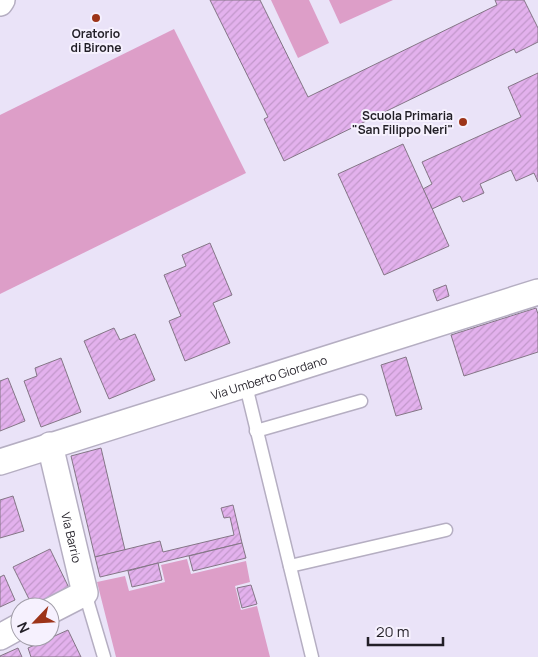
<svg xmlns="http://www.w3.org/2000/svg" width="538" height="657" font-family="Manrope,sans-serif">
  <defs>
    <pattern id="building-hatch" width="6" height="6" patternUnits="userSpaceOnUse" patternTransform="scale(1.25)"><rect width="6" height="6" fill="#e3b1ed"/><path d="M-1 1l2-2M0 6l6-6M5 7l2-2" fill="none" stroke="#c298cb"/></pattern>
  </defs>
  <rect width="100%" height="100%" fill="#eae3f8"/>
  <g fill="#dd9ec8">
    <path d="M 271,0 L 309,0 L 329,43 L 298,58 Z"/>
    <path d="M 329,0 L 393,0 L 340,24 Z"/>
    <path d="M 174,29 L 246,173 L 0,294 L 0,115 Z"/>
    <path d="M 187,559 L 191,574 L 246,561 L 250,582 L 235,586 L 241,610 L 257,606 L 270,657 L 116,657 L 97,582 L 125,576 L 129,591 L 165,582 L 161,565 Z"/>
  </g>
  <g fill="url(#building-hatch)" stroke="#847686">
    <path d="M 210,0 L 260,0 L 308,97 L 497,5 L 495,0 L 524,0 L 538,28 L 538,42 L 516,53 L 514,49 L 284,161 L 264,119 L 268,117 Z"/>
    <path d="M 538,73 L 538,182 L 534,173 L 516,181 L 511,170 L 480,184 L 484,193 L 463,202 L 460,196 L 432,209 L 423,189 L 432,184 L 422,162 L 521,117 L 508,87 Z"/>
    <path d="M 403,144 L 449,246 L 384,275 L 338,174 Z"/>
    <path d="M 210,243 L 232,295 L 213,303 L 230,343 L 185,361 L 169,321 L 181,316 L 164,275 L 186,266 L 182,255 Z"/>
    <path d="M 446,285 L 449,296 L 437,301 L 433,290 Z"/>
    <path d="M 536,308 L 538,314 L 538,352 L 464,376 L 451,335 Z"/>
    <path d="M 114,328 L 120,340 L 135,334 L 155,380 L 109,399 L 84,341 Z"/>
    <path d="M 406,357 L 422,409 L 396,416 L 381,365 Z"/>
    <path d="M 61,358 L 81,412 L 41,427 L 24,381 L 37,376 L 35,368 Z"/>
    <path d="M 8,378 L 25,421 L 0,431 L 0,381 Z"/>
    <path d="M 101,448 L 125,550 L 95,557 L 71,456 Z"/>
    <path d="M 13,496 L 24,531 L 0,538 L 0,500 Z"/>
    <path d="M 233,505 L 242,543 L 100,577 L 95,557 L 160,541 L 163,552 L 234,535 L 230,517 L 224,518 L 221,508 Z"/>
    <path d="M 242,543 L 246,558 L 193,571 L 189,556 Z"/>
    <path d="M 50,549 L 70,590 L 33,607 L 13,567 Z"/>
    <path d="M 158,563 L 162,580 L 132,587 L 128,571 Z"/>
    <path d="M 4,575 L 15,600 L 0,607 L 0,577 Z"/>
    <path d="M 251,585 L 257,604 L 242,608 L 237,588 Z"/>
    <path d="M 68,630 L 81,657 L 31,657 L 28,648 Z"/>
    <path d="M 18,648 L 22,657 L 0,657 L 0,656 Z"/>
  </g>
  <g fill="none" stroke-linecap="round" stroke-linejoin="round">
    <g stroke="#b5aec2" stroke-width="15">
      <g id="service">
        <path d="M 246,386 L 312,657"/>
        <path d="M 256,431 L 361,401"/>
        <path d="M 290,566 L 446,530"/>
        <path d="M 85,593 L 104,657"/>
      </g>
    </g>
    <g stroke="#b5aec2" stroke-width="28">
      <g id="minor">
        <path d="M 0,3 L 2,0"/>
        <path id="s1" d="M 50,445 L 85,593 L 50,611"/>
        <path id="s2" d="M 0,462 L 538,292"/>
        <path d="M 0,637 L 20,626"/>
      </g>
    </g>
    <use href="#service" stroke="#fff" stroke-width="12"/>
    <use href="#minor" stroke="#fff" stroke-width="25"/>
  </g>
  <g fill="#9d3419" stroke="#f6f1fe" stroke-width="2">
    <circle cx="96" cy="18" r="5"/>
    <circle cx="463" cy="122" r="5"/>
  </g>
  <g text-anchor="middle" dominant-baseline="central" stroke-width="4" stroke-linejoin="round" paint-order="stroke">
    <g font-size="12" font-weight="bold" fill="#221f27" stroke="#f6f1fe">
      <text x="96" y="33">Oratorio<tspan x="96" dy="14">di Birone</tspan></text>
      <text x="453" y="115" text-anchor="end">Scuola Primaria<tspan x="453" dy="14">"San Filippo Neri"</tspan></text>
    </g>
    <g font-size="12" fill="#221f27" stroke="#f6f1fe">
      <text stroke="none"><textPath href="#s2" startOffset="282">Via Umberto Giordano</textPath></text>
      <text stroke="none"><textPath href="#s1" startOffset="95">Via Barrio</textPath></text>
    </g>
  </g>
  <g transform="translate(35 622) rotate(245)"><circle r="24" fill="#f6f1fe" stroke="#a19da8"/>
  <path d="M0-4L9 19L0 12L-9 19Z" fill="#9d3419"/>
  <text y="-8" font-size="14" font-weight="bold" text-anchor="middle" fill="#221f27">N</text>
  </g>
  <path d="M368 637v8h75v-8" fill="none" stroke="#221f27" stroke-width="2.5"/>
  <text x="376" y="637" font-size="15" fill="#221f27" stroke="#f6f1fe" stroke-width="4" paint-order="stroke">20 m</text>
</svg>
